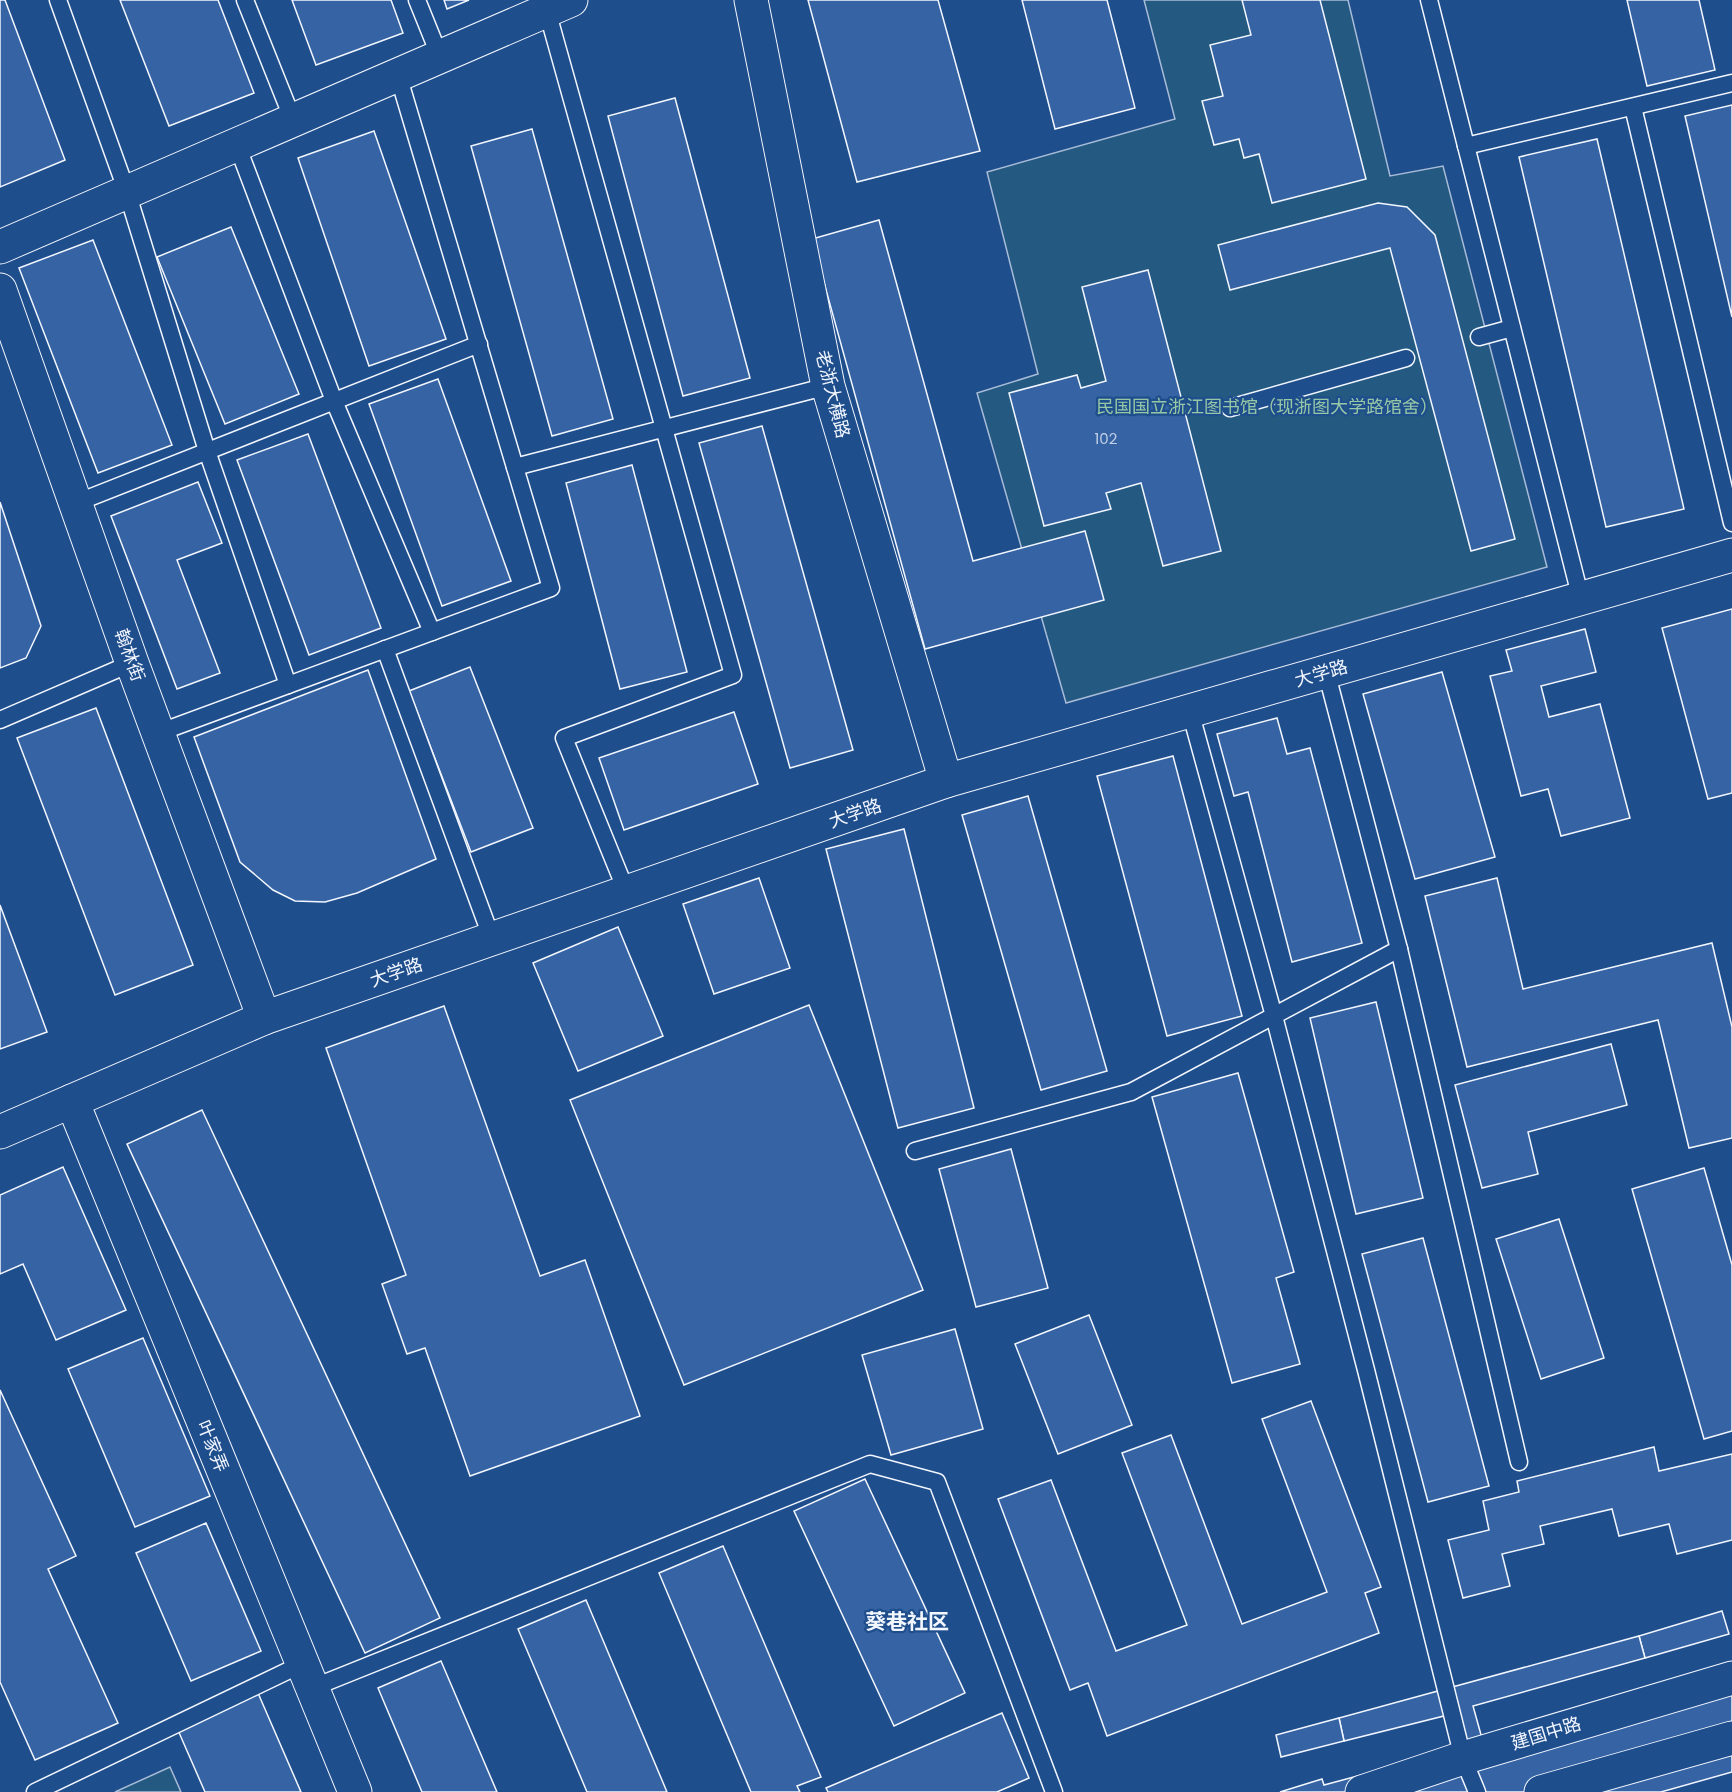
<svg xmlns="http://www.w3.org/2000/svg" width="1732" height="1792" font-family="Poppins,'Noto Sans SC',sans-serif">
  <rect width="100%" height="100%" fill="#1f4e8c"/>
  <g fill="#245a82" stroke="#a8bbd7" stroke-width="1.5">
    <path d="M 1144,0 L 1348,0 L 1390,176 L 1443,166 L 1547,567 L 1066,703 L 977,393 L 1038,374 L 987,172 L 1175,119 Z"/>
    <path d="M 170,1767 L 181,1792 L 115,1792 Z"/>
  </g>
  <g fill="#3563a3" stroke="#f2f6ff" stroke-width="1.5">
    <path d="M 0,0 L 5,0 L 65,160 L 0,187 Z"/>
    <path d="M 120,0 L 218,0 L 254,93 L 169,126 Z"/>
    <path d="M 292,0 L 391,0 L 403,33 L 316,65 Z"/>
    <path d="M 444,0 L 469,0 L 447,9 Z"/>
    <path d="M 808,0 L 938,0 L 980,151 L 857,182 Z"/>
    <path d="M 1022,0 L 1107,0 L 1135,108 L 1055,129 Z"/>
    <path d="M 1242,0 L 1320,0 L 1366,179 L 1272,203 L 1259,154 L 1244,158 L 1239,139 L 1214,145 L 1202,101 L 1223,96 L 1210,45 L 1251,35 Z"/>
    <path d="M 1627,0 L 1699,0 L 1715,70 L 1647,86 Z"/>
    <path d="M 675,98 L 750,378 L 683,396 L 608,116 Z"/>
    <path d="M 1732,105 L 1732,317 L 1685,116 Z"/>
    <path d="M 532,129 L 613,419 L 552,436 L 471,146 Z"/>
    <path d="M 374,131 L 446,339 L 369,366 L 298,158 Z"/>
    <path d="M 1597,139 L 1684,509 L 1606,527 L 1519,157 Z"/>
    <path d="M 1378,203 L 1407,207 L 1435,235 L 1515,539 L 1471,551 L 1390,248 L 1230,290 L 1218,245 Z"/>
    <path d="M 879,220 L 973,561 L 1085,531 L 1104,600 L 925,649 L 812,239 Z"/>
    <path d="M 231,227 L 299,394 L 225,424 L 157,257 Z"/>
    <path d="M 93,240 L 172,445 L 98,473 L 19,268 Z"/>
    <path d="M 1148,270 L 1221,551 L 1163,566 L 1141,483 L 1106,493 L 1111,509 L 1044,526 L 1009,393 L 1077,375 L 1081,388 L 1106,381 L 1082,287 Z"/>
    <path d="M 438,379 L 511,581 L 442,606 L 369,404 Z"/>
    <path d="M 762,426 L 853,750 L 790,768 L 699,443 Z"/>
    <path d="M 308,434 L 381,628 L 309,655 L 237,460 Z"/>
    <path d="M 632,465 L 687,672 L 620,689 L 566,483 Z"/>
    <path d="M 198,482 L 222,543 L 177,560 L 220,673 L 177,689 L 111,516 Z"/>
    <path d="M 0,502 L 41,626 L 26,658 L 0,668 Z"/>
    <path d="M 1732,609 L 1732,793 L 1708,799 L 1662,628 Z"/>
    <path d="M 1585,629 L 1596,672 L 1541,686 L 1549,717 L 1600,704 L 1630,818 L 1561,836 L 1548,789 L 1521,796 L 1490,676 L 1512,671 L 1506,650 Z"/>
    <path d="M 470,667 L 533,828 L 471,852 L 409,691 Z"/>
    <path d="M 368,670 L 436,859 L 357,893 L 325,902 L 295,901 L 273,890 L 240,862 L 194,737 Z"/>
    <path d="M 1442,672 L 1495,857 L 1415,879 L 1363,694 Z"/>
    <path d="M 96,708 L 193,965 L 115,995 L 17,738 Z"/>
    <path d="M 734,712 L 758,784 L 624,830 L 599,758 Z"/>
    <path d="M 1277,718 L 1287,754 L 1310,748 L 1362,943 L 1292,962 L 1248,792 L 1234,796 L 1217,734 Z"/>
    <path d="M 1173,756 L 1242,1016 L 1167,1036 L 1097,776 Z"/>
    <path d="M 1028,796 L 1107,1071 L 1041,1090 L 962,815 Z"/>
    <path d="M 904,829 L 974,1108 L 898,1128 L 826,849 Z"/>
    <path d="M 759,878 L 790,968 L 714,994 L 683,904 Z"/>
    <path d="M 1497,878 L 1523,989 L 1712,943 L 1732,1027 L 1732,1138 L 1689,1148 L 1658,1020 L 1467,1067 L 1425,896 Z"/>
    <path d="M 0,905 L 47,1032 L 0,1049 Z"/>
    <path d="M 618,927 L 663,1036 L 578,1071 L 533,963 Z"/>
    <path d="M 1376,1002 L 1423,1198 L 1356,1214 L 1310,1018 Z"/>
    <path d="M 809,1005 L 923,1290 L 684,1385 L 570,1100 Z"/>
    <path d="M 444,1006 L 540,1276 L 585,1260 L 640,1416 L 470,1476 L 425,1348 L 407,1354 L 382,1284 L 406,1275 L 326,1048 Z"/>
    <path d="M 1611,1044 L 1627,1105 L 1528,1132 L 1538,1174 L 1482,1188 L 1455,1085 Z"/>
    <path d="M 1238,1073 L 1294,1272 L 1276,1278 L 1300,1364 L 1232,1383 L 1152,1097 Z"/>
    <path d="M 202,1110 L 440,1618 L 365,1653 L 127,1144 Z"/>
    <path d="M 1011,1149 L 1048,1288 L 976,1307 L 939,1169 Z"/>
    <path d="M 63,1167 L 126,1310 L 56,1340 L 23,1264 L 0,1274 L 0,1195 Z"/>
    <path d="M 1704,1168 L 1732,1265 L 1732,1431 L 1704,1439 L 1632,1189 Z"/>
    <path d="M 1559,1219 L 1604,1358 L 1541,1379 L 1496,1239 Z"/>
    <path d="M 1423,1238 L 1489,1486 L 1428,1502 L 1362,1254 Z"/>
    <path d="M 1089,1315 L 1132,1425 L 1058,1454 L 1015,1344 Z"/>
    <path d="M 955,1329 L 983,1429 L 891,1455 L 862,1355 Z"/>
    <path d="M 143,1338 L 210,1496 L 135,1527 L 68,1369 Z"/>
    <path d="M 0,1390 L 76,1556 L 48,1569 L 118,1723 L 35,1760 L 0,1682 Z"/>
    <path d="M 1311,1401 L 1381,1587 L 1365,1593 L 1379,1633 L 1107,1736 L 1088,1683 L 1070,1690 L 998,1499 L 1051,1480 L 1116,1651 L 1187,1625 L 1122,1453 L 1171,1435 L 1242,1624 L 1327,1592 L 1262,1419 Z"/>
    <path d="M 1654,1447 L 1659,1471 L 1732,1454 L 1732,1540 L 1677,1554 L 1669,1524 L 1619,1536 L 1612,1509 L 1540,1526 L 1544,1544 L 1502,1554 L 1510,1586 L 1463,1598 L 1448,1540 L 1489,1530 L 1483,1501 L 1519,1492 L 1517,1481 Z"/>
    <path d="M 865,1479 L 965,1693 L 894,1726 L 794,1511 Z"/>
    <path d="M 206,1523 L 261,1651 L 191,1681 L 136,1553 Z"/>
    <path d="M 723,1546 L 821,1777 L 797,1786 L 800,1792 L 751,1792 L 659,1573 Z"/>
    <path d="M 586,1600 L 667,1792 L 587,1792 L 518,1629 Z"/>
    <path d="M 1722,1611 L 1729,1634 L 1645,1658 L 1639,1636 Z"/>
    <path d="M 1639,1636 L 1645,1658 L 1473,1706 L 1483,1742 L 1732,1670 L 1732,1772 L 1661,1792 L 1280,1792 L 1322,1779 L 1324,1785 L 1454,1750 L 1444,1716 L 1344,1741 L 1339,1718 Z"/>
    <path d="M 441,1661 L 497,1792 L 422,1792 L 378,1688 Z"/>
    <path d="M 258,1693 L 301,1792 L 205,1792 L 177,1728 Z"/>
    <path d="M 1002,1713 L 1029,1778 L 997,1792 L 828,1792 L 826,1788 Z"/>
    <path d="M 1339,1718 L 1344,1741 L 1281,1757 L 1276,1735 Z"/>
  </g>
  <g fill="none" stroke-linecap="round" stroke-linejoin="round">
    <g stroke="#f2f6ff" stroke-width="19">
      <g id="service">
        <path d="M 58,0 L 127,192 L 207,451 L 288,685"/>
        <path d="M 245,0 L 293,120"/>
        <path d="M 417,0 L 440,57"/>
        <path d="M 1429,0 L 1581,599"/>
        <path d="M 546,7 L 733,675 L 564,738 L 627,893"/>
        <path d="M 1633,107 L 1732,523"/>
        <path d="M 237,145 L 334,401 L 432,632"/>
        <path d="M 1466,146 L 1732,83"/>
        <path d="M 1479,337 L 1512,328"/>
        <path d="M 1230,408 L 1406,358"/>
        <path d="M 515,467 L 828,386"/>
        <path d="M 76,503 L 479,344"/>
        <path d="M 385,649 L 492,939"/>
        <path d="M 1326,671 L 1399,949 L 1519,1462"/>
        <path d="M 1190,711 L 1274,1016 L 1366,1370 L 1463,1758 L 1477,1792"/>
        <path d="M 0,720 L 132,663"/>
        <path d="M 158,733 L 551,588 L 398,75"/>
        <path d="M 915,1151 L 1131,1092 L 1399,949"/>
        <path d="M 312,1688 L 870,1464 L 937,1482 L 1054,1792"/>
        <path d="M 35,1792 L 302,1664"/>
      </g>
    </g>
    <g stroke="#f2f6ff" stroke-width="35">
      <g id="minor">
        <path d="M 751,0 L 828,386 L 946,781"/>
        <path d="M 0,247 L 571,0"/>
        <path d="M 0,290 L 132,663 L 264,1018"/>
        <path d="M 72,1101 L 355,1792"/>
        <path d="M 0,1132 L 264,1018 L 946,781 L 1732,555"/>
      </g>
    </g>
    <g stroke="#f2f6ff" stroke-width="35">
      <g id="secondary">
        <path d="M 1362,1792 L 1463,1758 L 1732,1678"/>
        <path d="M 1541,1792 L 1732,1738"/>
      </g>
    </g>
    <use href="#service" stroke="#1f4e8c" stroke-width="16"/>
    <use href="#minor" stroke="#1f4e8c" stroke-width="33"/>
    <use href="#secondary" stroke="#1f4e8c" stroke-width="33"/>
  </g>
  <g text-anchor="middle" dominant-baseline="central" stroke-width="4.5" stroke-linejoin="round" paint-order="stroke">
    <g font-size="15" fill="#c3d1e8">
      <text x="1106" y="438">102</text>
    </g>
    <g font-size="18" fill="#f2f6ff" stroke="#1f4e8c">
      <text transform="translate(833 394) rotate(76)">老浙大横路</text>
      <text transform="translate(130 655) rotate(70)">翰林街</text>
      <text transform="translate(1321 673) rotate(-16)">大学路</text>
      <text transform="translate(855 813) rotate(-19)">大学路</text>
      <text transform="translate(396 972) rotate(-19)">大学路</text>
      <text transform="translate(213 1446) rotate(68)">叶家弄</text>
      <text transform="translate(1546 1733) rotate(-17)">建国中路</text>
    </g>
    <g font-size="18" fill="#97c8a6" stroke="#1f4e8c">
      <text x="1267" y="406">民国国立浙江图书馆（现浙图大学路馆舍）</text>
    </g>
    <g font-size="21" font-weight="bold" fill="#f2f6ff" stroke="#1f4e8c">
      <text x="907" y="1621">葵巷社区</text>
    </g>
  </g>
</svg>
